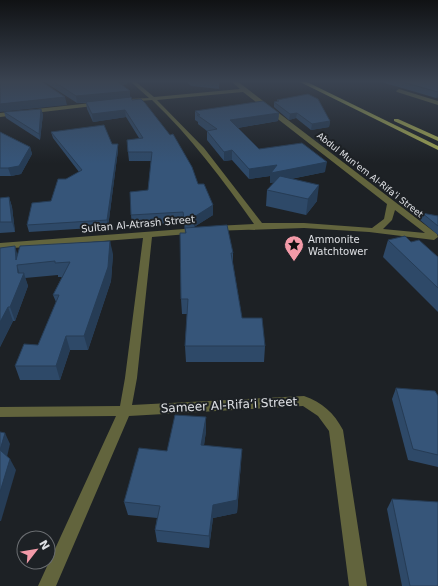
<svg xmlns="http://www.w3.org/2000/svg" width="438" height="586" font-family="'DejaVu Sans',sans-serif">
  <rect width="100%" height="100%" fill="#1d2125"/>
  <g fill="none" stroke-linecap="round" stroke-linejoin="round">
    <g fill="#62643d" fill-rule="evenodd">
      <path d="M 130,81 L 135,81 L 154,97 L 240,89 L 231,81 L 237,81 L 437,234 L 438,237 L 434,240 L 369,232 L 304,228 L 212,231 L 211,229 L 215,226 L 254,224 C 223,180 191,137 152,100 L 127,102 L 127,100 L 129,99 L 149,98 ZM 243,92 L 387,204 L 384,219 L 372,228 L 304,223 L 262,223 L 204,148 L 157,100 ZM 395,210 L 425,233 L 383,229 L 392,220 Z"/>
      <path d="M 399,89 L 438,101 L 438,105 L 397,92 L 396,91 Z"/>
      <path d="M 100,102 L 102,103 L 102,105 L 0,117 L 0,113 Z"/>
      <path d="M 197,228 L 200,229 L 201,231 L 200,233 L 152,237 L 137,378 L 132,405 L 304,396 C 322,402 334,413 343,430 L 367,586 L 349,586 L 329,431 L 318,416 L 303,406 L 129,416 L 56,586 L 38,586 L 116,416 L 0,417 L 0,407 L 120,406 L 125,378 L 143,238 L 0,249 L 0,243 Z"/>
    </g>
    <g fill="#a4a952" fill-rule="evenodd">
      <path d="M 298,81 L 305,81 L 438,146 L 438,150 Z"/>
      <path d="M 394,119 L 398,119 L 438,137 L 438,141 L 394,121 Z"/>
    </g>
  </g>
  <g fill="#2e4968">
    <path d="M 43,81 L 127,81 L 127,84 L 122,85 L 130,91 L 130,97 L 132,100 L 198,184 L 213,215 L 194,227 L 233,253 L 233,264 L 242,318 L 265,346 L 264,362 L 186,362 L 185,346 L 187,314 L 182,314 L 181,299 L 185,233 L 184,222 L 132,226 L 131,215 L 148,190 L 151,161 L 129,161 L 128,152 L 139,138 L 126,117 L 93,122 L 87,109 L 86,103 L 77,103 Z"/>
    <path d="M 186,81 L 219,82 L 219,89 L 191,86 Z"/>
    <path d="M 378,81 L 438,81 L 438,97 L 436,98 Z"/>
    <path d="M 277,100 L 330,121 L 329,127 L 311,130 L 296,118 L 289,120 L 274,107 L 274,102 L 277,102 Z"/>
    <path d="M 195,111 L 279,113 L 278,121 L 238,128 L 259,149 L 325,172 L 291,179 L 317,201 L 306,215 L 266,206 L 267,190 L 275,182 L 270,183 L 270,176 L 249,179 L 232,160 L 224,161 L 207,140 L 207,131 L 198,124 L 198,122 L 195,120 Z"/>
    <path d="M 4,112 L 43,114 L 40,140 L 6,118 Z"/>
    <path d="M 0,132 L 30,147 L 32,154 L 21,174 L 11,176 L 0,176 Z"/>
    <path d="M 51,132 L 112,144 L 118,144 L 118,150 L 108,227 L 29,232 L 27,225 L 51,201 L 66,179 L 79,172 L 53,138 Z"/>
    <path d="M 9,197 L 12,207 L 15,232 L 0,233 L 0,198 Z"/>
    <path d="M 422,213 L 438,216 L 438,235 L 420,220 Z"/>
    <path d="M 388,240 L 411,242 L 438,257 L 438,312 L 383,257 Z"/>
    <path d="M 0,248 L 17,255 L 113,254 L 111,281 L 88,350 L 70,350 L 60,380 L 20,380 L 15,366 L 38,345 L 56,302 L 53,295 L 62,277 L 58,277 L 58,275 L 25,278 L 28,286 L 15,321 L 13,321 L 0,347 Z"/>
    <path d="M 396,388 L 438,396 L 438,467 L 408,460 L 392,399 Z"/>
    <path d="M 206,431 L 204,445 L 241,463 L 237,513 L 213,518 L 209,548 L 157,542 L 155,530 L 157,518 L 128,515 L 124,502 L 167,451 Z"/>
    <path d="M 392,499 L 438,586 L 402,586 L 387,509 Z"/>
  </g>
  <g fill="#263c55">
    <path d="M 115,81 L 127,81 L 127,84 L 115,86 Z"/>
    <path d="M 130,91 L 130,98 L 77,103 L 76,96 Z"/>
    <path d="M 438,92 L 438,97 L 436,98 Z"/>
    <path d="M 65,97 L 67,105 L 0,112 L 0,104 Z"/>
    <path d="M 41,109 L 43,114 L 40,140 L 39,134 Z"/>
    <path d="M 125,110 L 126,117 L 93,122 L 92,114 Z"/>
    <path d="M 279,113 L 278,121 L 230,129 L 230,120 Z"/>
    <path d="M 297,113 L 296,118 L 289,120 L 290,114 Z"/>
    <path d="M 330,121 L 329,127 L 311,130 L 312,124 Z"/>
    <path d="M 118,144 L 118,150 L 108,227 L 107,220 Z"/>
    <path d="M 30,147 L 32,154 L 21,174 L 11,176 L 8,168 Z"/>
    <path d="M 232,150 L 232,160 L 224,161 L 224,152 Z"/>
    <path d="M 327,162 L 325,172 L 270,183 L 270,176 L 249,179 L 249,169 L 277,165 Z"/>
    <path d="M 319,185 L 317,201 L 306,215 L 308,199 Z"/>
    <path d="M 9,197 L 12,207 L 15,232 L 12,222 Z"/>
    <path d="M 213,205 L 213,215 L 194,227 L 194,217 Z"/>
    <path d="M 110,241 L 113,254 L 111,281 L 88,350 L 84,336 Z"/>
    <path d="M 15,246 L 19,260 L 16,260 Z"/>
    <path d="M 17,265 L 21,278 L 24,273 L 28,286 L 15,321 L 10,307 L 18,273 Z"/>
    <path d="M 8,307 L 13,321 L 0,347 L 0,322 Z"/>
    <path d="M 66,336 L 70,350 L 60,380 L 56,366 Z"/>
    <path d="M 206,417 L 206,431 L 202,459 L 201,445 Z"/>
    <path d="M 5,433 L 10,444 L 6,461 L 0,450 Z"/>
    <path d="M 242,449 L 237,513 L 213,518 L 209,548 L 209,536 L 213,505 Z"/>
    <path d="M 10,459 L 16,470 L 1,521 L 0,521 L 0,492 Z"/>
  </g>
  <g fill="#365579" stroke="#263c55">
    <path d="M 0,81 L 41,81 L 65,97 L 0,104 Z"/>
    <path d="M 53,81 L 117,81 L 130,91 L 76,96 Z"/>
    <path d="M 399,81 L 438,82 L 438,92 Z"/>
    <path d="M 308,94 L 318,99 L 330,121 L 312,124 L 297,113 L 290,114 L 274,102 L 279,101 L 277,100 Z"/>
    <path d="M 131,97 L 132,100 L 141,99 L 145,103 L 170,135 L 173,134 L 192,167 L 198,184 L 204,184 L 213,205 L 194,217 L 184,218 L 183,212 L 131,215 L 130,192 L 148,190 L 152,152 L 128,152 L 127,140 L 143,138 L 125,110 L 92,114 L 86,102 Z"/>
    <path d="M 263,101 L 279,113 L 230,120 L 259,149 L 302,143 L 327,162 L 271,173 L 277,165 L 249,169 L 232,150 L 224,152 L 207,131 L 217,129 L 197,115 L 200,115 L 195,111 Z"/>
    <path d="M 41,109 L 39,134 L 4,112 Z"/>
    <path d="M 104,125 L 112,144 L 118,144 L 107,220 L 27,225 L 32,203 L 51,201 L 58,179 L 66,179 L 82,170 L 51,132 Z"/>
    <path d="M 0,132 L 30,147 L 19,166 L 8,168 L 0,168 Z"/>
    <path d="M 280,176 L 319,185 L 308,199 L 267,190 Z"/>
    <path d="M 9,197 L 12,222 L 0,222 L 0,198 Z"/>
    <path d="M 422,213 L 438,216 L 438,226 Z"/>
    <path d="M 227,225 L 233,253 L 231,253 L 242,318 L 262,318 L 265,346 L 185,346 L 188,299 L 181,299 L 180,233 L 186,233 L 185,228 Z"/>
    <path d="M 405,236 L 411,242 L 419,240 L 438,257 L 438,288 L 388,240 Z"/>
    <path d="M 110,241 L 108,267 L 84,336 L 66,336 L 56,366 L 15,366 L 24,344 L 38,345 L 59,295 L 53,295 L 70,262 L 55,263 L 55,261 L 17,265 L 18,273 L 24,273 L 10,307 L 8,307 L 0,322 L 0,248 L 15,246 L 16,260 L 20,246 Z"/>
    <path d="M 396,388 L 435,391 L 438,396 L 438,455 L 413,449 Z"/>
    <path d="M 175,415 L 206,417 L 201,445 L 242,449 L 237,500 L 213,505 L 209,536 L 155,530 L 160,506 L 124,502 L 139,448 L 167,451 Z"/>
    <path d="M 0,432 L 5,433 L 0,450 L 10,459 L 0,492 Z"/>
    <path d="M 392,499 L 438,502 L 438,586 L 410,586 Z"/>
  </g>
  <linearGradient id="sky" x2="0" y2="1"><stop stop-color="#101214"/><stop offset="0.5" stop-color="#3a4351"/><stop offset="1" stop-color="#3a4351" stop-opacity="0"/></linearGradient>
  <rect width="438" height="163" fill="url(#sky)"/>
  <defs>
    <g id="sight-pin" transform="scale(1)"><path d="M0 17L-7.5 6A9.5 9.5 0 1 1 7.5 6Z" fill="#f39aa8" stroke="#1d2125"/><path d="M0-6L1.8-2.2L6-1.7L2.9 1.2L3.7 5.4L0 3.3L-3.7 5.4L-2.9 1.2L-6-1.7L-1.8-2.2Z" fill="#111"/></g>
  </defs>
  <g fill-rule="evenodd">
    <use href="#sight-pin" x="294" y="245"/>
  </g>
  <g text-anchor="middle" dominant-baseline="central" stroke-width="4" stroke-linejoin="round" paint-order="stroke">
    <g font-size="9" fill="#dee0e4" stroke="#1d2125">
      <text transform="translate(370 175) rotate(38)">Abdul Mun'em Al-Rifa'i Street</text>
    </g>
    <g font-size="10" fill="#dee0e4" stroke="#1d2125">
      <text transform="translate(138 224) rotate(-5)">Sultan Al-Atrash Street</text>
    </g>
    <g font-size="10" fill="#dee0e4" stroke="#1d2125" text-anchor="start">
      <text x="308" y="239">Ammonite<tspan x="308" dy="12">Watchtower</tspan></text>
    </g>
    <g font-size="12" fill="#dee0e4" stroke="#1d2125">
      <text transform="translate(229 405) rotate(-3)">Sameer Al-Rifa’i Street</text>
    </g>
  </g>
  <g transform="translate(36 550) rotate(59)"><circle r="19" fill="#1d2125" stroke="#6a6d71"/>
  <path d="M0-3L7 15L0 10L-7 15Z" fill="#f39aa8"/>
  <text y="-6" font-size="11" font-weight="bold" text-anchor="middle" fill="#dee0e4">N</text>
  </g>
</svg>
